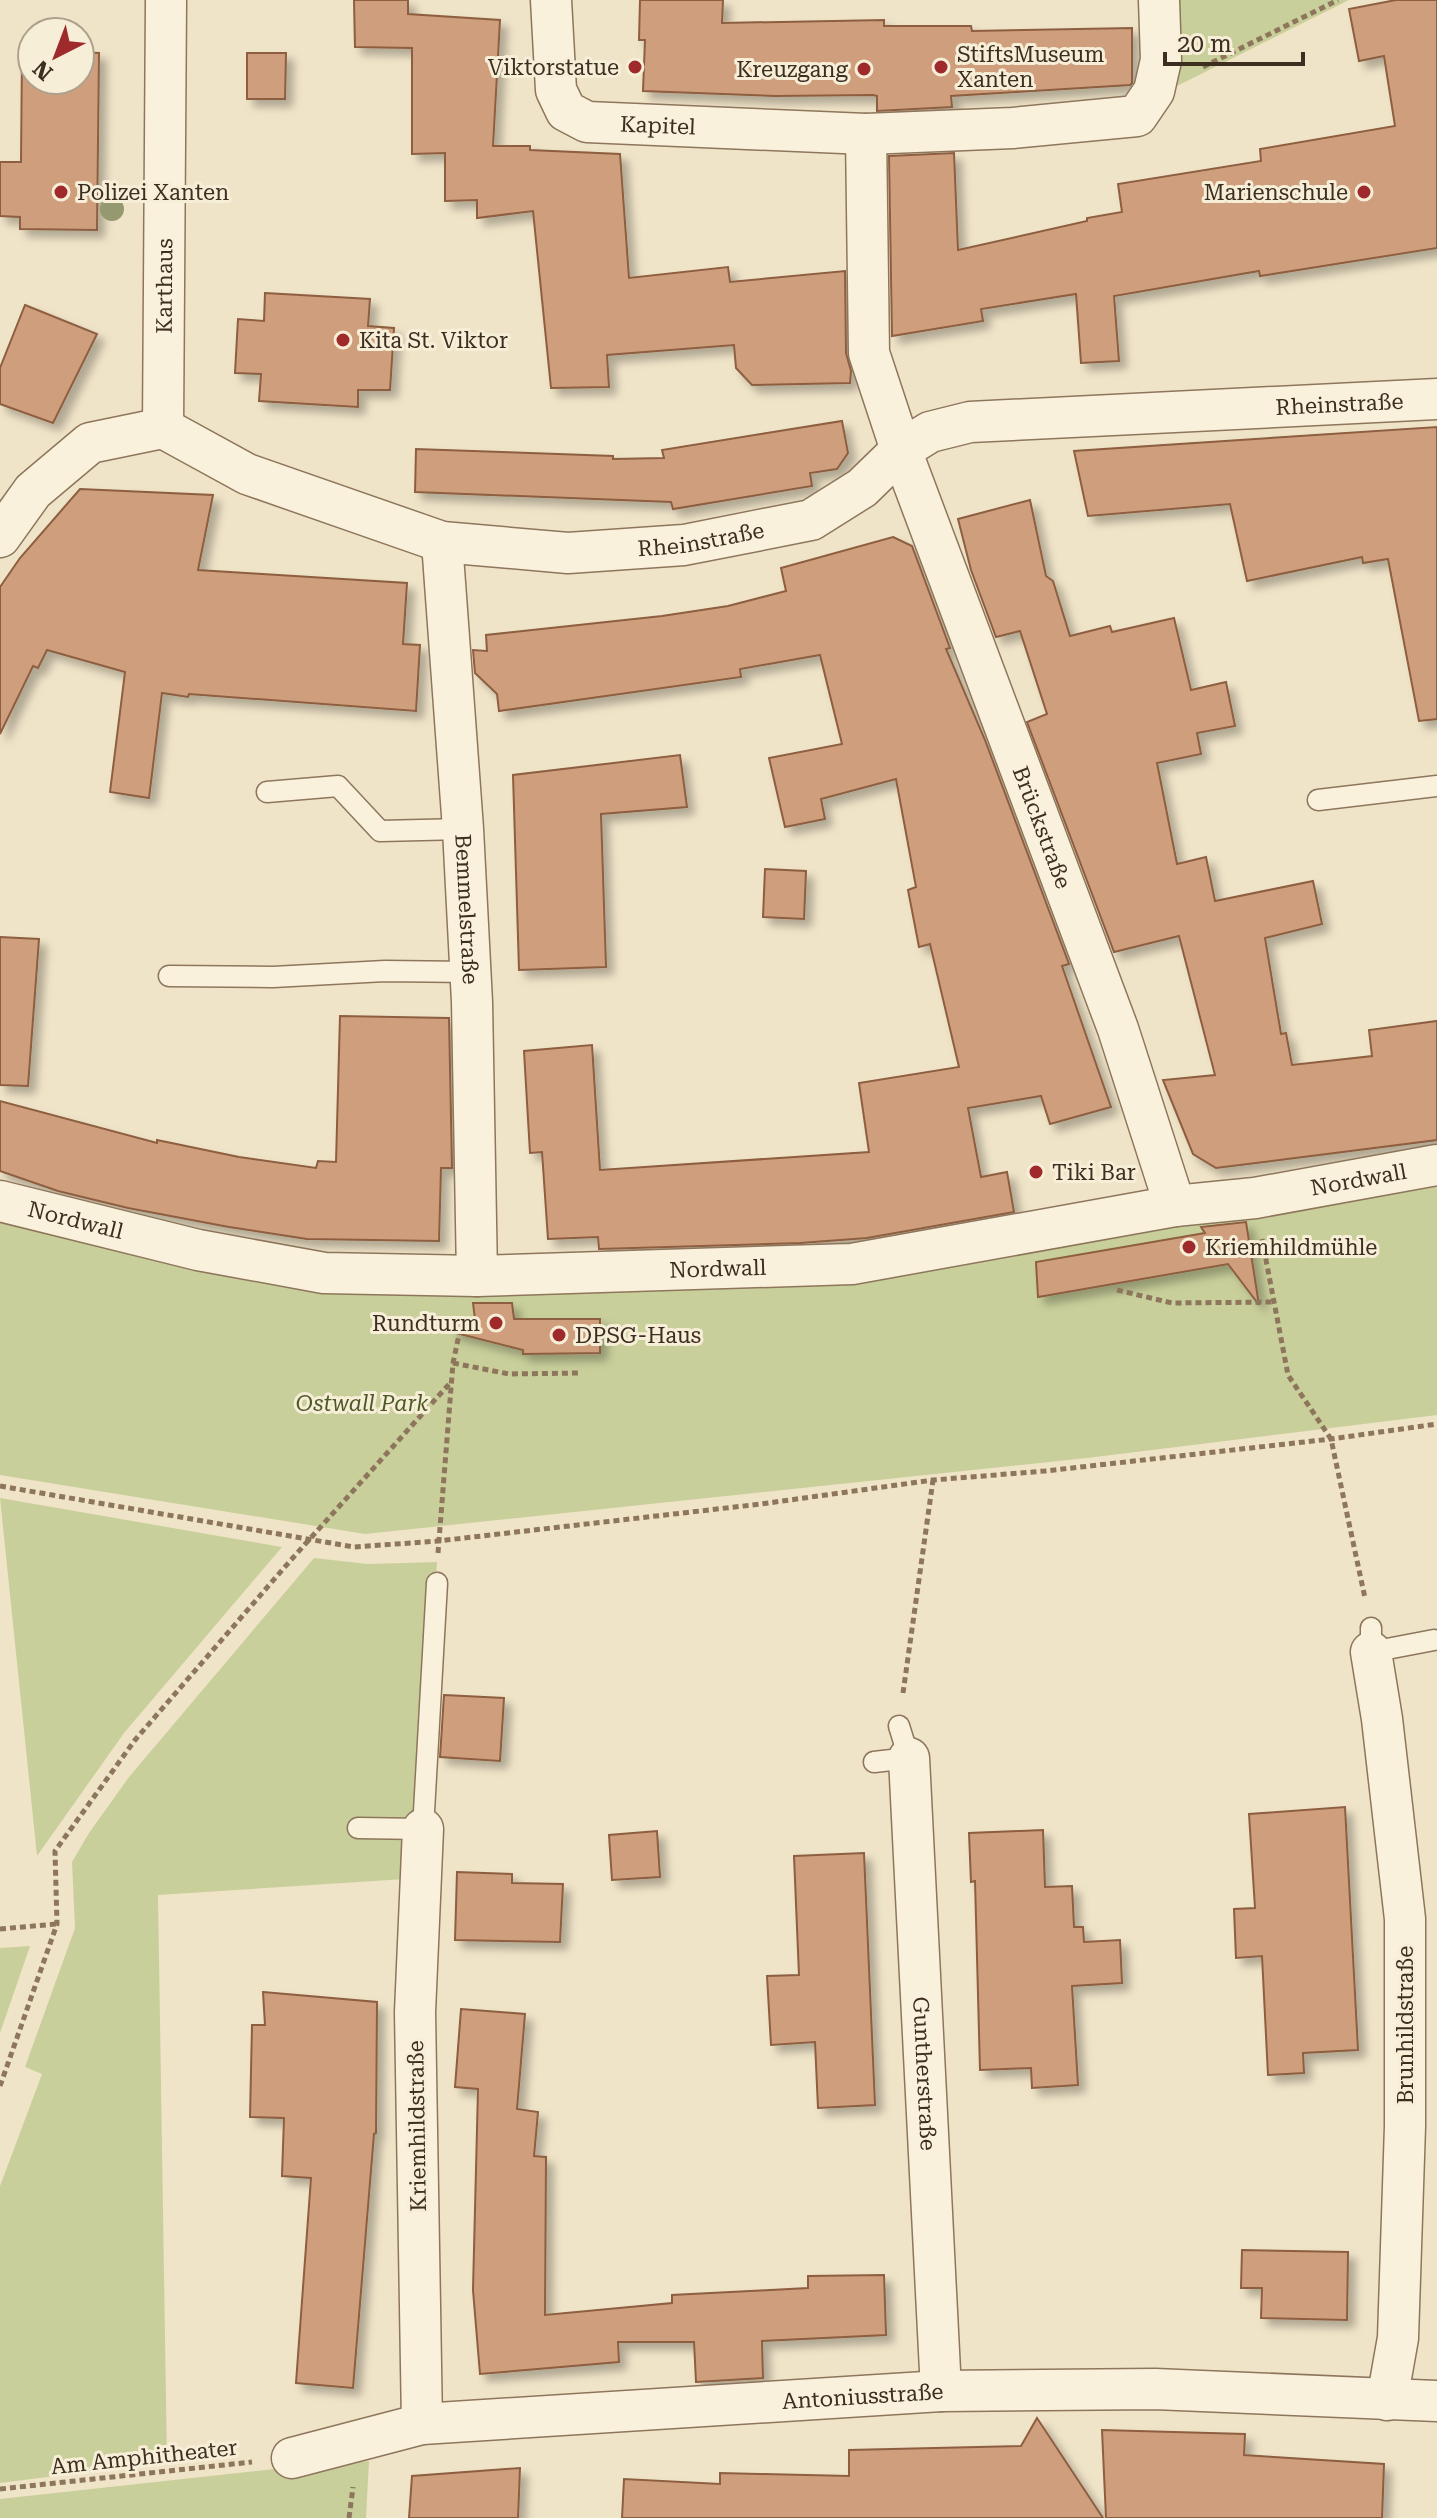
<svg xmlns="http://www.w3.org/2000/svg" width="1437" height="2518" font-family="'Roboto Serif',serif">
  <defs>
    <filter id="shadow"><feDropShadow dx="7" dy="7" stdDeviation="4" flood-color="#0004"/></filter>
  </defs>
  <rect width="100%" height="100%" fill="#f0e4c8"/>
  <g fill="#c9cf9b">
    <path d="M 1166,0 L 1349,0 L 1169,90 Z"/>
    <path d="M 1437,1165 L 1437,1415 L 1087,1458 L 365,1534 L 0,1475 L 0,1201 L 324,1273 L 852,1264 Z"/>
    <path d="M 0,1498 L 282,1547 L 124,1733 L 37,1856 Z"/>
    <path d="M 314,1558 L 368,1564 L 437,1562 L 421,1878 L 158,1895 L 167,2462 L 0,2483 L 0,2186 L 42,2074 L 25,2067 L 75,1928 L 72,1862 L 89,1833 L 129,1777 Z"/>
    <path d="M 30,1946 L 0,2033 L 0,1948 Z"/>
    <path d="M 369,2461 L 366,2518 L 0,2518 L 0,2499 L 293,2467 Z"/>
  </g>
  <g fill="#cf9f7d" stroke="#8d5f41" stroke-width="2" filter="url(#shadow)">
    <path d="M 354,0 L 408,0 L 408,14 L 500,20 L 493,146 L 530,146 L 530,150 L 620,154 L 629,278 L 728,267 L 730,282 L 845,271 L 846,353 L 851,371 L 850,383 L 752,385 L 736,368 L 734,345 L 607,355 L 609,387 L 551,388 L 533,211 L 477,218 L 477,200 L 445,201 L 445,153 L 412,154 L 412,48 L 355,47 Z"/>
    <path d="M 640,0 L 723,0 L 722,23 L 884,20 L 884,26 L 971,26 L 972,31 L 1132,28 L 1132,83 L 1130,85 L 951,96 L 952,107 L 877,111 L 877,96 L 873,95 L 775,96 L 643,91 L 645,40 L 639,40 Z"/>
    <path d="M 1396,0 L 1437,0 L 1437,248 L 1260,276 L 1259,271 L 1114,296 L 1119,361 L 1081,363 L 1076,294 L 981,309 L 983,321 L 892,336 L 889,156 L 954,153 L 958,250 L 1087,221 L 1087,218 L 1122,212 L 1118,184 L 1261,161 L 1260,149 L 1395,126 L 1384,56 L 1359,61 L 1349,9 Z"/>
    <path d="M 22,52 L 32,52 L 32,80 L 80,80 L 80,52 L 99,53 L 97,230 L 20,229 L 20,217 L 0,216 L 0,162 L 21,162 Z"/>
    <path d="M 247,53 L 286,53 L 285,99 L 247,99 Z"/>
    <path d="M 265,293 L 370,299 L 368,326 L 394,328 L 390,390 L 358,390 L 358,407 L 259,401 L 261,374 L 235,373 L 238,319 L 264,321 Z"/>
    <path d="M 25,305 L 97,334 L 53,423 L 0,404 L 0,368 Z"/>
    <path d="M 842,421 L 848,453 L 837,469 L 810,473 L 812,486 L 673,509 L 671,502 L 415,492 L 416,449 L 613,456 L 613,459 L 664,458 L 662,450 Z"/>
    <path d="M 1437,427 L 1437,719 L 1419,721 L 1388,559 L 1363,563 L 1362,557 L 1247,581 L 1230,504 L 1088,516 L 1074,451 Z"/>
    <path d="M 80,489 L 213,495 L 198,570 L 407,583 L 403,644 L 420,645 L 416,711 L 189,694 L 188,697 L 162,693 L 149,798 L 110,792 L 125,672 L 47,650 L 38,668 L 33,666 L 0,734 L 0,587 L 20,558 Z"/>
    <path d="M 1030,500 L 1046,576 L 1053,581 L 1070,636 L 1110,626 L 1112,632 L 1174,618 L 1191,690 L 1226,682 L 1235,726 L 1197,733 L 1201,754 L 1157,763 L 1177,864 L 1206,857 L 1215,901 L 1313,881 L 1322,924 L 1265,938 L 1281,1034 L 1286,1033 L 1292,1065 L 1372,1056 L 1369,1030 L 1437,1021 L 1437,1140 L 1216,1168 L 1193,1154 L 1163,1080 L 1215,1075 L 1179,936 L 1114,952 L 1027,722 L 1047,714 L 1020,631 L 996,637 L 971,570 L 958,519 Z"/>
    <path d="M 893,537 L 912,546 L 950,648 L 946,649 L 985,740 L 1069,964 L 1062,966 L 1111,1107 L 1050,1124 L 1041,1096 L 968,1108 L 981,1177 L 1007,1172 L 1014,1212 L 867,1238 L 800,1243 L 599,1249 L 598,1237 L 548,1239 L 542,1152 L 530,1153 L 524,1051 L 592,1045 L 600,1170 L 869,1152 L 859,1083 L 959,1067 L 930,944 L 919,947 L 908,890 L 916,887 L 896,779 L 821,799 L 825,819 L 785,827 L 769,758 L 842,744 L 820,655 L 740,669 L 741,677 L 499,711 L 497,694 L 475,673 L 473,650 L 487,651 L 486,635 L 662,616 L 728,606 L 786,591 L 781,568 Z"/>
    <path d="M 680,755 L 687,807 L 601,814 L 606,967 L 519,970 L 513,775 Z"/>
    <path d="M 765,869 L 806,871 L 804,919 L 763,917 Z"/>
    <path d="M 0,937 L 39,939 L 28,1086 L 0,1085 Z"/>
    <path d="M 340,1016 L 449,1018 L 452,1168 L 441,1168 L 439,1241 L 307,1239 L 229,1227 L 128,1208 L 58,1191 L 0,1171 L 0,1101 L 157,1143 L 157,1140 L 239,1157 L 316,1168 L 318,1161 L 336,1162 Z"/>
    <path d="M 1246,1222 L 1259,1305 L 1228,1264 L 1038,1297 L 1036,1262 L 1205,1233 L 1201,1227 Z"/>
    <path d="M 473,1303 L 512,1303 L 514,1319 L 600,1319 L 600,1353 L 523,1354 L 523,1350 L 452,1332 L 453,1319 L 475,1319 Z"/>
    <path d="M 444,1695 L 504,1698 L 500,1761 L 440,1757 Z"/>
    <path d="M 1345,1807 L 1358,2050 L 1303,2053 L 1304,2073 L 1268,2075 L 1262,1956 L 1236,1958 L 1234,1909 L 1255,1908 L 1249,1814 Z"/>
    <path d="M 1043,1830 L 1045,1887 L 1072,1886 L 1074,1927 L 1083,1927 L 1084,1942 L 1120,1940 L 1122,1983 L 1072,1986 L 1078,2085 L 1032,2088 L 1031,2068 L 980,2070 L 975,1881 L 971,1882 L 969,1833 Z"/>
    <path d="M 657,1831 L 660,1877 L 612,1880 L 609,1835 Z"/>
    <path d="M 864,1853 L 875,2105 L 818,2108 L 815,2042 L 771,2045 L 767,1976 L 799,1975 L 794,1856 Z"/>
    <path d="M 457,1872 L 512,1874 L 512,1883 L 563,1884 L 560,1942 L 455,1940 Z"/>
    <path d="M 263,1992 L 377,2002 L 376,2133 L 374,2134 L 353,2388 L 296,2383 L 311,2178 L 282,2176 L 284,2118 L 250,2117 L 252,2025 L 265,2025 Z"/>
    <path d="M 461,2009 L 525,2014 L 517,2109 L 538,2112 L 534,2156 L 546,2157 L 545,2315 L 672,2303 L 672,2295 L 808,2288 L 808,2276 L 884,2275 L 886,2335 L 762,2341 L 763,2378 L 696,2382 L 694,2342 L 618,2342 L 619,2362 L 480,2374 L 473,2290 L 478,2089 L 455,2087 Z"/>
    <path d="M 1242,2250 L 1348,2252 L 1347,2320 L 1261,2318 L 1262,2288 L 1241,2288 Z"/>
    <path d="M 1037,2418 L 1103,2518 L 622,2518 L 624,2479 L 720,2484 L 720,2473 L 849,2476 L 849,2450 L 1021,2446 Z"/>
    <path d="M 1102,2430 L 1245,2434 L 1244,2455 L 1384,2464 L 1382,2518 L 1106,2518 Z"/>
    <path d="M 520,2468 L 518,2518 L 409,2518 L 412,2476 Z"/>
  </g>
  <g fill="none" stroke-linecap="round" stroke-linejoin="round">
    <g stroke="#8d765c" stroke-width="23">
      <g id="lane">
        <path d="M 267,792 L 338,786 L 380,831 L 463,829"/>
        <path d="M 1318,800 L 1437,786"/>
        <path d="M 169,976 L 273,977 L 385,971 L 470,972"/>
        <path d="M 1371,1628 L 1371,1652 L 1434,1640"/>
        <path d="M 874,1762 L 909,1758 L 899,1726"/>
        <path d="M 358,1828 L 423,1829 L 437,1583"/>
      </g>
    </g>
    <g stroke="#8d765c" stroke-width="43">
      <g id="street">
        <path id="s1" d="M 551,0 L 556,90 L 566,111 L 587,122 L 866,134 L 1013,128 L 1137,116 L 1154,91 L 1161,60 L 1159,0"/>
        <path id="s2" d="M 866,134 L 869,353 L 901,450 L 1118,1029 L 1175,1206"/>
        <path id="s3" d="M 163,428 L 166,0"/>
        <path id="s4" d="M 0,537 L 33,491 L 90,443 L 163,428 L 247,474 L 442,542 L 568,553 L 684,545 L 811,520 L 862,488 L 901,450 L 930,432 L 970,422 L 1437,399"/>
        <path id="s5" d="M 442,542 L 463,829 L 472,1002 L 477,1276"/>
        <path id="s6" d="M 0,1201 L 198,1250 L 324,1273 L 477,1276 L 852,1264 L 1175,1206 L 1255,1198 L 1437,1165"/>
        <path d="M 1371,1652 L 1382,1719 L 1405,1919 L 1405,2126 L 1398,2338 L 1387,2400"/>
        <path id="s7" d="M 909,1758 L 941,2391"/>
        <path d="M 422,2424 L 415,2012 L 423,1829"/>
        <path id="s8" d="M 292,2458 L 422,2424 L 941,2391 L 1155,2389 L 1437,2401"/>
      </g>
    </g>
    <g stroke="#8d765c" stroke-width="5" stroke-dasharray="6 4" stroke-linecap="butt">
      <path d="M 1203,67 L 1338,0"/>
      <path d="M 1262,1239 L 1288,1375 L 1331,1439 L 1365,1598"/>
      <path d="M 1117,1290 L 1172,1303 L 1274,1302"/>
      <path d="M 453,1363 L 509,1374 L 580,1373"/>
      <path d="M 0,1486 L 354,1547 L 438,1541 L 761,1504 L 933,1480 L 1045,1471 L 1331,1439 L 1437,1424"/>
      <path d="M 438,1553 L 453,1363 L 463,1316"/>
      <path d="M 903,1693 L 933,1480"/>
      <path d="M 0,1929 L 57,1924"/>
      <path d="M 0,2086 L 57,1924 L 55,1851 L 135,1740 L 290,1561 L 451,1382"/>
      <path d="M 0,2489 L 252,2462"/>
      <path d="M 349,2518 L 353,2487"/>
    </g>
    <use href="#lane" stroke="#faf1dc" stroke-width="20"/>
    <use href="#street" stroke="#faf1dc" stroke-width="40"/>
  </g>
  <circle fill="#96986f" cx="112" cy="209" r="12"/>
  <g fill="#9e2a2b" stroke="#f7eed8" stroke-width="3">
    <circle cx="635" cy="67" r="8"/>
    <circle cx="941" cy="67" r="8"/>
    <circle cx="864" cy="69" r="8"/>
    <circle cx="61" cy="192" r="8"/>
    <circle cx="1364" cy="192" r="8"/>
    <circle cx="343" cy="340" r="8"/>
    <circle cx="1036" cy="1172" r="8"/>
    <circle cx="1189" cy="1247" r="8"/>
    <circle cx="496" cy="1323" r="8"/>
    <circle cx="559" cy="1335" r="8"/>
  </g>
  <g text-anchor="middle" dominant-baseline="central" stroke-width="6" stroke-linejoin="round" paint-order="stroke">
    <g font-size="22" fill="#3d2e20" stroke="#f7eed8" text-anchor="start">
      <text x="957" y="54">StiftsMuseum<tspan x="957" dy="25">Xanten</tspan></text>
      <text x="619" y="67" text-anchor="end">Viktorstatue</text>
      <text x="848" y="69" text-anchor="end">Kreuzgang</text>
      <text x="77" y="192">Polizei Xanten</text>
      <text x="1348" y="192" text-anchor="end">Marienschule</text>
      <text x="359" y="340">Kita St. Viktor</text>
      <text x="1052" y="1172">Tiki Bar</text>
      <text x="1205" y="1247">Kriemhildmühle</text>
      <text x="480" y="1323" text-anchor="end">Rundturm</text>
      <text x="575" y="1335">DPSG-Haus</text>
    </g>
    <g font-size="22" fill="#3d2e20" stroke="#f7eed8">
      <text stroke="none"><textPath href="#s1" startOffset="208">Kapitel</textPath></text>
      <text stroke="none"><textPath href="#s3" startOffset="142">Karthaus</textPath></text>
      <text stroke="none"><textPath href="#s4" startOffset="1440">Rheinstraße</textPath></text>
      <text stroke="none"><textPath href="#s4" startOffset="768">Rheinstraße</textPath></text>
      <text stroke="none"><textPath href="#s2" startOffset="724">Brückstraße</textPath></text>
      <text stroke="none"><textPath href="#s5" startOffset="368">Bemmelstraße</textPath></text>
      <text stroke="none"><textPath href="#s6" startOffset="1374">Nordwall</textPath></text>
      <text stroke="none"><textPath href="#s6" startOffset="78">Nordwall</textPath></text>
      <text stroke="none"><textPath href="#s6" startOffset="726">Nordwall</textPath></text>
      <text transform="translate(1405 2025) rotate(-90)">Brunhildstraße</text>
      <text stroke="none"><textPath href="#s7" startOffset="316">Guntherstraße</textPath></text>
      <text transform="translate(417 2126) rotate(-91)">Kriemhildstraße</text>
      <text stroke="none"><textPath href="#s8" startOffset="576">Antoniusstraße</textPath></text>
      <text transform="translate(144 2457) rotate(-6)">Am Amphitheater</text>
    </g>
    <g font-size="22" font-style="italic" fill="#4d5a26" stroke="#f7eed8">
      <text x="362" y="1403">Ostwall Park</text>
    </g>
  </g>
  <g transform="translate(56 56) rotate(222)"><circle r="38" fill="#f7eed8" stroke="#ada18e" stroke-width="2"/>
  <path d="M0-6L14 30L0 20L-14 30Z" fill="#9e2a2b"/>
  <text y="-12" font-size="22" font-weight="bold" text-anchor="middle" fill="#3d2e20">N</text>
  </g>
  <path d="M1165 52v12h138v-12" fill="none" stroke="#3d2e20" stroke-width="4"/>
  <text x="1177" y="52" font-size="24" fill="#3d2e20" stroke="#f7eed8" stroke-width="6" paint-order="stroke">20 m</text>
</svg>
